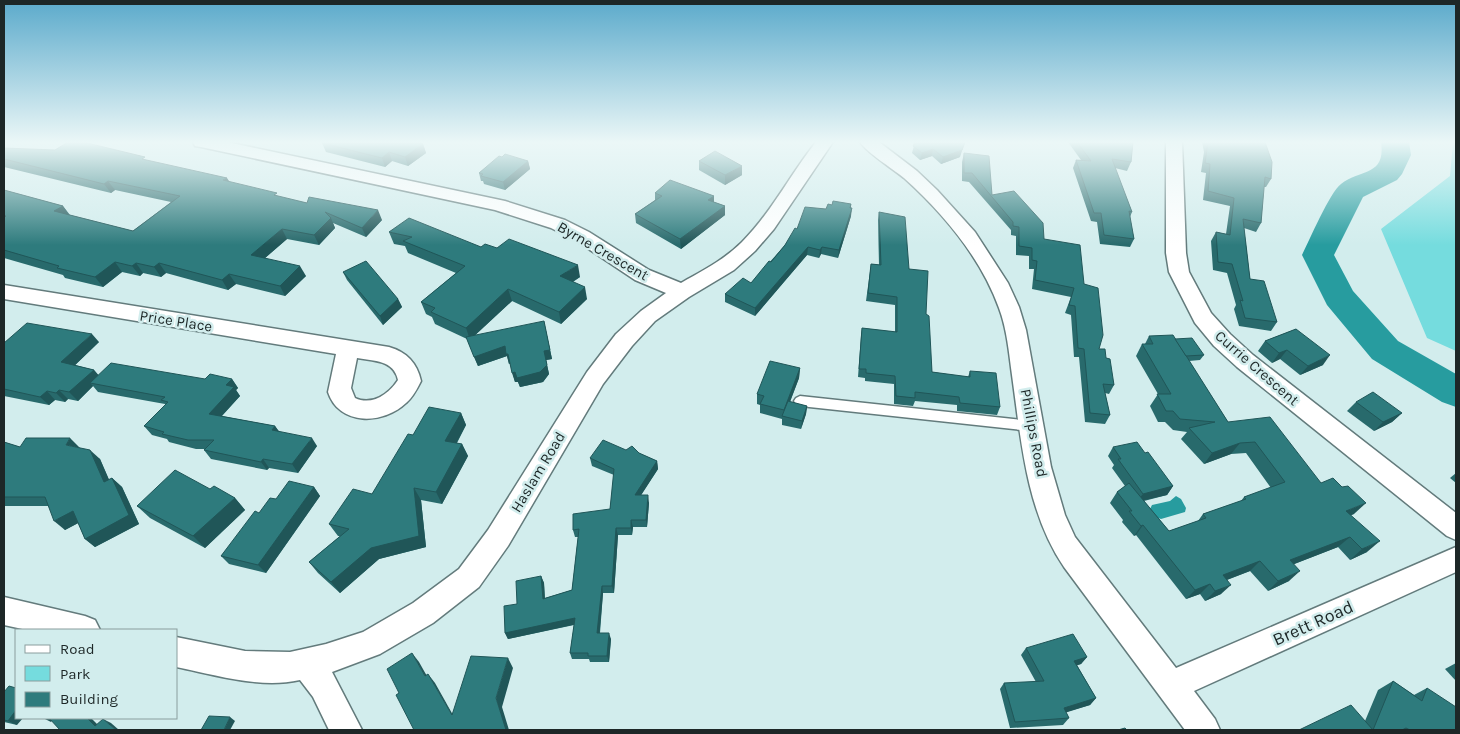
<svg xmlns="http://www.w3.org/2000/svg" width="1460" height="734" font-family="Karla,sans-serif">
  <rect width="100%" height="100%" fill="#d2eded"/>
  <path fill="#75dcde" d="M 1453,142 L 1456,142 L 1456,351 L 1427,338 L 1381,229 L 1450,176 Z"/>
  <path fill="#279c9f" d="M 1176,496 L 1181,499 L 1186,508 L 1185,512 L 1161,519 L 1155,517 L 1150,509 L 1152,505 L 1170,501 Z"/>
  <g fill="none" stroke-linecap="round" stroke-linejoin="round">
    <path fill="#279c9f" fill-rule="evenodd" d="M 1381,142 L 1409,142 L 1411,155 L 1402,174 L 1397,180 L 1363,197 L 1334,255 L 1353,291 L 1398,341 L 1456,374 L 1456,407 L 1442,402 L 1372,359 L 1327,305 L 1302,255 C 1309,241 1330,192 1341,184 C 1361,169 1386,176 1381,142 Z"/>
    <g stroke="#637b7c" stroke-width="3">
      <path id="lane" d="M 800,396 L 1031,421 L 1035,423 L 1037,426 L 1035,429 L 1031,431 L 800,406 L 796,404 L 794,401 L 796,398 Z"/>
    </g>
    <g stroke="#637b7c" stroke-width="3">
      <g id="street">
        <path d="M 193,142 L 227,142 L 505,201 L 565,220 L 589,232 L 649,270 L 681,283 C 702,271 724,260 742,242 C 771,213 790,175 816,142 L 833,142 L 774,229 L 755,251 L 734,270 L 689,297 L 655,321 L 632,346 L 603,384 L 508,546 L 479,587 L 433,623 L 380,654 L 332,672 L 362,730 L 329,730 L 313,697 L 300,680 C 260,689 216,675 176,667 L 176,637 L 245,651 L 290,652 L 326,644 L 363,632 L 413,603 L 459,569 L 488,530 L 587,372 L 616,334 L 641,311 L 666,293 L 635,280 L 575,240 L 551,228 L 495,210 L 201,147 L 195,146 Z"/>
        <path d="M 860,142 L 879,142 L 917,171 L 937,190 L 975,232 L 1008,283 L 1019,307 L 1026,330 L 1051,467 L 1065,515 L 1075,537 L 1176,668 L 1456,547 L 1456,572 L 1194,691 L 1215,719 L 1220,730 L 1185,730 L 1064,567 C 1026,511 1021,439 1012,375 C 1009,353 1007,329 999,308 C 981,258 943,213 904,178 C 892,168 867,153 860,142 Z"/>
        <path d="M 1166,142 L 1182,142 L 1186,253 L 1189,272 L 1211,313 L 1230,334 L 1253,355 L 1456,513 L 1456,540 L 1447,536 L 1237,367 L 1214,346 L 1195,323 L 1169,272 L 1166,253 Z"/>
        <path d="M 4,285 L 389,347 C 407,352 417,363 421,381 C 417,389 413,397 406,403 C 383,425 339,426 328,392 L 336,354 L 4,299 ZM 357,358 C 374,361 394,360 398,380 C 389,394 372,406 355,398 L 351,388 Z"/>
        <path d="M 4,597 L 85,616 L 95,620 L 100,630 L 27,630 L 4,625 Z"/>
      </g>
    </g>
    <use href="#lane" fill="#fff" fill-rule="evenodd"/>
    <use href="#street" fill="#fff" fill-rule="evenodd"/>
  </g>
  <g fill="#286a6c">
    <path d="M 915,142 L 960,157 L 941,164 L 932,156 L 920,160 L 912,153 Z"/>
    <path d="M 1068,142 L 1133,142 L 1131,162 L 1127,171 L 1115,168 L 1132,212 L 1130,217 L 1134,239 L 1130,247 L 1100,244 L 1097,222 L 1091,221 L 1073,168 L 1076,160 L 1081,160 Z"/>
    <path d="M 1202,142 L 1265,142 L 1271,179 L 1266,187 L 1264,187 L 1261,223 L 1256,232 L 1244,228 L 1250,279 L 1277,322 L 1271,331 L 1239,326 L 1234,309 L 1236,305 L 1227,273 L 1213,270 L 1211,241 L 1216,232 L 1226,234 L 1230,206 L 1203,200 L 1206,173 L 1201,172 L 1204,152 Z"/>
    <path d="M 322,143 L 423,144 L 426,153 L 408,166 L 392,161 L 385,167 L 326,152 Z"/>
    <path d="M 4,148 L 146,160 L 230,182 L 279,197 L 382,220 L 366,237 L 333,223 L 335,228 L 319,245 L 287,239 L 265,258 L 306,276 L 285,296 L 236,284 L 228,290 L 166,273 L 161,277 L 143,273 L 140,276 L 122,272 L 103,287 L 65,278 L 63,275 L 4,258 L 4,190 L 63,206 L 70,215 L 133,231 L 171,202 L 115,190 L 111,193 L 4,167 L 4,169 Z"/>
    <path d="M 964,153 L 992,195 L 1044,239 L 1084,284 L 1099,349 L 1106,358 L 1114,385 L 1109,394 L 1105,393 L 1110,415 L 1105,424 L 1085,422 L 1079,357 L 1074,357 L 1071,315 L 1065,313 L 1071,297 L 1032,289 L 1034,269 L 1029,269 L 1029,256 L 1016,255 L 1016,236 L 1011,235 L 1011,230 L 969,182 L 962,181 L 962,162 Z"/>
    <path d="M 502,157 L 528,161 L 530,169 L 505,190 L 484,184 L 483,181 L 481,181 L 479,173 Z"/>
    <path d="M 699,161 L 742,175 L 725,185 L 699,170 Z"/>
    <path d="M 655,193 L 714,196 L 714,202 L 725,206 L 725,215 L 681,249 L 636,223 L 635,214 L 655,200 Z"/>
    <path d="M 851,204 L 851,216 L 838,258 L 821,254 L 819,258 L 807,255 L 755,316 L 725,302 L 725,294 L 751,283 L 785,245 L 797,229 L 826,209 Z"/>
    <path d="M 879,212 L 909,269 L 926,314 L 932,372 L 968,377 L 970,371 L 1000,407 L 997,415 L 957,411 L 957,405 L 915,401 L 913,406 L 894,404 L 894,384 L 865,381 L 865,378 L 858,377 L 861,336 L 862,328 L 895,332 L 895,305 L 866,301 L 871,264 L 879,265 L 878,220 Z"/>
    <path d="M 389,232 L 481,247 L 497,248 L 580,277 L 573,282 L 587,299 L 561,324 L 512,301 L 474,336 L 546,331 L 552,359 L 546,360 L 549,374 L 543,382 L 520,387 L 518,382 L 515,382 L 510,363 L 509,364 L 507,356 L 478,366 L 467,339 L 435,324 L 432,317 L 426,314 L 421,302 L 456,273 L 408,253 L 405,246 L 394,244 Z"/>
    <path d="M 343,272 L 398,299 L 402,307 L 383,325 L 347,280 Z"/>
    <path d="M 1296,329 L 1323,365 L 1300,375 L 1280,359 L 1272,363 L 1258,351 L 1265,341 Z"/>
    <path d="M 1149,336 L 1175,339 L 1204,355 L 1200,360 L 1189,361 L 1228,422 L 1321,483 L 1354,514 L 1351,515 L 1367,552 L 1350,560 L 1338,547 L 1294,564 L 1289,581 L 1268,591 L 1250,571 L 1227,580 L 1221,594 L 1205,601 L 1200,594 L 1186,599 L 1136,535 L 1134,536 L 1122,522 L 1123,520 L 1110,503 L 1117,492 L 1125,486 L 1112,468 L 1114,465 L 1108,456 L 1113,447 L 1145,453 L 1173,486 L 1167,495 L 1144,501 L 1169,531 L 1198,521 L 1203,514 L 1241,501 L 1244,497 L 1271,488 L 1246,453 L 1231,454 L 1204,464 L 1181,439 L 1187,432 L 1173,430 L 1165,422 L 1158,422 L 1150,406 L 1158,394 L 1136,356 L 1142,344 L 1145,344 Z"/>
    <path d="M 99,342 L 75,365 L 94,370 L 98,375 L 205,379 L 232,379 L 238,388 L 236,390 L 240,396 L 222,416 L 275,426 L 279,432 L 317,446 L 298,473 L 269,468 L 267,470 L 211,459 L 204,450 L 205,449 L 196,449 L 169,442 L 167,439 L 152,435 L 144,426 L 165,405 L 165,404 L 98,392 L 93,386 L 78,401 L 68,399 L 65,402 L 55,400 L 49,405 L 4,396 L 4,343 Z"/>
    <path d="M 800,368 L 799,378 L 790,402 L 807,406 L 806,414 L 801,429 L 782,425 L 782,419 L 760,413 L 760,405 L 757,404 L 757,394 Z"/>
    <path d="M 1356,402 L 1402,413 L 1392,422 L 1374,431 L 1347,411 Z"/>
    <path d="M 461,413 L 466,425 L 457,443 L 462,444 L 468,456 L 442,504 L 421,500 L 426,547 L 379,559 L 340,593 L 318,573 L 309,562 L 340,536 L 338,536 L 329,524 L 372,494 L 413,435 Z"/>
    <path d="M 4,442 L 20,447 L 80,448 L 100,459 L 109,480 L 112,478 L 122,487 L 139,524 L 95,547 L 85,539 L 78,523 L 65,530 L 48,506 L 4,506 Z"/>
    <path d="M 626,450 L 639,453 L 657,461 L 658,469 L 641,495 L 649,503 L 647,527 L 633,527 L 632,535 L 618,535 L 614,593 L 603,593 L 600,633 L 611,639 L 609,662 L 590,662 L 589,659 L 572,659 L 570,653 L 574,625 L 508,639 L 505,633 L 517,604 L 541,576 L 544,583 L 545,598 L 572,590 L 578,537 L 575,537 L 573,530 L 610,509 L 614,475 L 592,466 L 590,458 Z"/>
    <path d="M 1456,473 L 1456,483 L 1450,478 Z"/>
    <path d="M 314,487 L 320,496 L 266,573 L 229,564 L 221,556 L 259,513 L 276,499 Z"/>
    <path d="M 210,489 L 235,498 L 245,510 L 205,548 L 150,518 L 137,506 Z"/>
    <path d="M 1026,648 L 1087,657 L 1081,664 L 1077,665 L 1096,698 L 1090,705 L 1066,712 L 1069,718 L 1063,725 L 1010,728 L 1000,689 L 1004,683 L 1036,682 L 1021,655 Z"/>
    <path d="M 1456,663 L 1456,681 L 1445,669 Z"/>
    <path d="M 1393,681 L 1414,695 L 1427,688 L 1456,730 L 1299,730 L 1365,721 L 1378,690 Z"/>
    <path d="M 4,692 L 17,725 L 4,722 Z"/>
  </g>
  <g fill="#205658">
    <path d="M 965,142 L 960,157 L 941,164 L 943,157 Z"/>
    <path d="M 423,144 L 426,153 L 408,166 L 405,157 Z"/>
    <path d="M 933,149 L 932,156 L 920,160 L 922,153 Z"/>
    <path d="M 389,152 L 392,161 L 385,167 L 382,158 Z"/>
    <path d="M 528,161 L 530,169 L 505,190 L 503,182 Z"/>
    <path d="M 742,166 L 742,175 L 725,185 L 725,175 Z"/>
    <path d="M 227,178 L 233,187 L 223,180 Z"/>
    <path d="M 108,181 L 115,190 L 111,193 L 104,184 Z"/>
    <path d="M 714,196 L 714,206 L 708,200 Z"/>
    <path d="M 63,206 L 70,216 L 54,211 Z"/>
    <path d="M 725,206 L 725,215 L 681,249 L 680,239 Z"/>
    <path d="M 852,208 L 851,216 L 838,258 L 839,250 Z"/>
    <path d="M 378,210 L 382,220 L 366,237 L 362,228 Z"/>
    <path d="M 331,218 L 335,228 L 319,245 L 314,235 Z"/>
    <path d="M 282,229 L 287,239 L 257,265 L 251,255 Z"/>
    <path d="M 808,247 L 807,255 L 755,316 L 755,308 Z"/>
    <path d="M 822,247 L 821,254 L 819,258 L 820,250 Z"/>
    <path d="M 115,262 L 122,272 L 103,287 L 95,277 Z"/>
    <path d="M 136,263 L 143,273 L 140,276 L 132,266 Z"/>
    <path d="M 159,263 L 166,273 L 161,277 L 154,267 Z"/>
    <path d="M 578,265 L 580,277 L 562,288 L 560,276 Z"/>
    <path d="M 300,266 L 306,276 L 285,296 L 280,286 Z"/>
    <path d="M 229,274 L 236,284 L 228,290 L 222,280 Z"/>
    <path d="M 585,287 L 587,299 L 561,324 L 559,312 Z"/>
    <path d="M 508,289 L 512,301 L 470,340 L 466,328 Z"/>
    <path d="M 398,299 L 402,307 L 383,325 L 380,316 Z"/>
    <path d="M 544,321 L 552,359 L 546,360 L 549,374 L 543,382 L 520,387 L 518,382 L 515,382 L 512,373 L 544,351 Z"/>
    <path d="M 92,334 L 99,342 L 69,371 L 61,362 Z"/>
    <path d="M 505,346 L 508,354 L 511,363 L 509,364 L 507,356 L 478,366 L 474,357 Z"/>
    <path d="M 1287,350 L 1280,359 L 1272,363 L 1279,353 Z"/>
    <path d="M 1330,355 L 1323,365 L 1300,375 L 1308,366 Z"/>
    <path d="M 800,368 L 799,378 L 784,417 L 784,410 Z"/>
    <path d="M 94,370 L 101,378 L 90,383 L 93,386 L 78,401 L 69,392 Z"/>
    <path d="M 232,379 L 238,388 L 236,390 L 240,396 L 216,422 L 209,414 L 226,385 Z"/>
    <path d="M 59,390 L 68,399 L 65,402 L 56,393 Z"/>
    <path d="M 47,391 L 55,400 L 49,405 L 40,397 Z"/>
    <path d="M 807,406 L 806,414 L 801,429 L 802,421 Z"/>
    <path d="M 461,413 L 466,425 L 451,453 L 445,441 Z"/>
    <path d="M 1402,413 L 1392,422 L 1374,431 L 1383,422 Z"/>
    <path d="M 275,426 L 281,434 L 272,430 Z"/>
    <path d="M 70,438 L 80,448 L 66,445 Z"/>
    <path d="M 312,438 L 317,446 L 298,473 L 292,464 Z"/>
    <path d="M 1240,443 L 1231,454 L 1204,464 L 1212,453 Z"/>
    <path d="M 462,444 L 468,456 L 442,504 L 436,492 Z"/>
    <path d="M 90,450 L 100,459 L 114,491 L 104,482 Z"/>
    <path d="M 263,459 L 269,468 L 267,470 L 261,462 Z"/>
    <path d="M 657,461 L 658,469 L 636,503 L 635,495 Z"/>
    <path d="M 112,478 L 122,487 L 139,524 L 95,547 L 85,539 Z"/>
    <path d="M 1173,486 L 1167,495 L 1136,502 L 1143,494 Z"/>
    <path d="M 314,487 L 320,496 L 266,573 L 258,565 Z"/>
    <path d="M 414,488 L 421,500 L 426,547 L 379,559 L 340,593 L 331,582 Z"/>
    <path d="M 648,495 L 649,503 L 647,527 L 646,520 Z"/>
    <path d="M 235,498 L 245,510 L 205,548 L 193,536 Z"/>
    <path d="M 1366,503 L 1354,514 L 1335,521 L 1346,511 Z"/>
    <path d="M 73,511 L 84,520 L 65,530 L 54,521 Z"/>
    <path d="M 631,520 L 633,527 L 632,535 L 631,528 Z"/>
    <path d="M 1143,525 L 1136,535 L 1134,536 L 1141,526 Z"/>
    <path d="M 616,528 L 618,535 L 614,593 L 612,586 Z"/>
    <path d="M 1350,537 L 1338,547 L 1279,570 L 1290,560 Z"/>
    <path d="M 1380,541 L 1367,552 L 1350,560 L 1362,549 Z"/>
    <path d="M 1260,561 L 1250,571 L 1213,585 L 1223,575 Z"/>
    <path d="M 1300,571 L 1289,581 L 1268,591 L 1278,581 Z"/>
    <path d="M 541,576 L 544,583 L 545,605 L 543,599 Z"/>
    <path d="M 1210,584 L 1200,594 L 1186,599 L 1195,590 Z"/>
    <path d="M 1231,585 L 1221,594 L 1205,601 L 1215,591 Z"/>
    <path d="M 602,586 L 603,593 L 599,639 L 597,633 Z"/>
    <path d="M 575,618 L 577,624 L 508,639 L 505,633 Z"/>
    <path d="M 609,633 L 611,639 L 609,662 L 607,656 Z"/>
    <path d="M 412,653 L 419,662 L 432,685 L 425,676 Z"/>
    <path d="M 1087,657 L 1081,664 L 1069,668 L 1074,661 Z"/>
    <path d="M 508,658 L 513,668 L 502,707 L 509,730 L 505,730 L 496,698 Z"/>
    <path d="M 428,674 L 435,683 L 458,724 L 452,715 Z"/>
    <path d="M 1096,698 L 1090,705 L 1058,715 L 1064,708 Z"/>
    <path d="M 16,710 L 16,718 L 23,718 L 17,725 L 8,721 Z"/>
    <path d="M 230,717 L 235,721 L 230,730 L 224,730 Z"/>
    <path d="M 43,718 L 54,718 L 51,722 Z"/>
    <path d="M 87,718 L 91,718 L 103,730 L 95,726 Z"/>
    <path d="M 103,719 L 111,723 L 119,730 L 116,730 Z"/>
  </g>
  <g fill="#2e7b7d" stroke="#205658">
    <path d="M 68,142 L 83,142 L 145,157 L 142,159 L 227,178 L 223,180 L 277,193 L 274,195 L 307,203 L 309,197 L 378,210 L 362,228 L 325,212 L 331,218 L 314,235 L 282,229 L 251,255 L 300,266 L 280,286 L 229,274 L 222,280 L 159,263 L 154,267 L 136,263 L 132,266 L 115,262 L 95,277 L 57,268 L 59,266 L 4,250 L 4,217 L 6,216 L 4,216 L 4,190 L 63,206 L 54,211 L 133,231 L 180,196 L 108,181 L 104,184 L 4,159 L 4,148 L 55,150 Z"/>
    <path d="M 323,142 L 418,142 L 423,144 L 405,157 L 389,152 L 382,158 L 322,143 Z"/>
    <path d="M 915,142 L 965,142 L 962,150 L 943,157 L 933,149 L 922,153 L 913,146 Z"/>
    <path d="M 1077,142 L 1133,142 L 1131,162 L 1112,159 L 1132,212 L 1129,211 L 1134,239 L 1104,235 L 1101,213 L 1094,213 L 1076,160 L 1091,161 Z"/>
    <path d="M 1208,142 L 1265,142 L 1272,162 L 1271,179 L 1265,177 L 1261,223 L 1243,219 L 1250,279 L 1264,281 L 1277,322 L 1245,318 L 1240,300 L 1243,301 L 1232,264 L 1218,262 L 1216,232 L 1230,235 L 1234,198 L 1208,191 L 1210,164 L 1205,163 Z"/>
    <path d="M 715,151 L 742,166 L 725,175 L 699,161 Z"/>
    <path d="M 964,153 L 989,156 L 992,195 L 1014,191 L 1043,223 L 1044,239 L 1080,245 L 1084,284 L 1098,288 L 1103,335 L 1099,349 L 1105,349 L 1106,358 L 1110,359 L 1114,385 L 1103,384 L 1110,415 L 1090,413 L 1084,349 L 1078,348 L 1075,306 L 1069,305 L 1074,288 L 1035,280 L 1037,261 L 1032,260 L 1032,248 L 1019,246 L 1019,227 L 1013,226 L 1013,222 L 972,173 L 964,173 Z"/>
    <path d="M 505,154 L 528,161 L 503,182 L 481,176 L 483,174 L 479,173 L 499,156 L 502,157 Z"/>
    <path d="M 670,180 L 714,196 L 708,200 L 725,206 L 680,239 L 635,214 L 662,196 L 655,193 Z"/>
    <path d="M 833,201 L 851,204 L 850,208 L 852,208 L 839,250 L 822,247 L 820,250 L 808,247 L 755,308 L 725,294 L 743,278 L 751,283 L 769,261 L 771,262 L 785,245 L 795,228 L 797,229 L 805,207 L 826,209 L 828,204 L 832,205 Z"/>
    <path d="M 879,212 L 905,217 L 909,269 L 928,271 L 926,314 L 929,316 L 932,372 L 970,377 L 970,371 L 996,373 L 1000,407 L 960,403 L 959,397 L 915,392 L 915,398 L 896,396 L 895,376 L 866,373 L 866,369 L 859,369 L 862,328 L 897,332 L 897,297 L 868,293 L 871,264 L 881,265 Z"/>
    <path d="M 409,218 L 481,247 L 485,244 L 497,248 L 509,239 L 578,265 L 560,276 L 585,287 L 559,312 L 508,289 L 466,328 L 431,312 L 435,308 L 421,302 L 465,266 L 403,241 L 412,237 L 389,232 Z"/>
    <path d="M 366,261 L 398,299 L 380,316 L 343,272 Z"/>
    <path d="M 544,321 L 550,350 L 544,351 L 547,365 L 540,372 L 517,378 L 515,372 L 512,373 L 508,354 L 506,354 L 505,346 L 474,357 L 466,337 Z"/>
    <path d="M 27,323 L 92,334 L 61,362 L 94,370 L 69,392 L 59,390 L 56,393 L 47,391 L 40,397 L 4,389 L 4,343 Z"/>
    <path d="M 1296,329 L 1330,355 L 1308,366 L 1287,350 L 1279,353 L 1265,341 Z"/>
    <path d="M 1173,335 L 1228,422 L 1270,417 L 1321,483 L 1333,478 L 1342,487 L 1348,486 L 1366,503 L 1346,511 L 1380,541 L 1362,549 L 1350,537 L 1290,560 L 1300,571 L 1278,581 L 1260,561 L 1223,575 L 1231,585 L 1215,591 L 1210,584 L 1195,590 L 1143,525 L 1141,526 L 1129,511 L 1132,511 L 1117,492 L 1129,483 L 1169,531 L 1206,518 L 1203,514 L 1246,499 L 1244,497 L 1285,482 L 1255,442 L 1240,443 L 1212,453 L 1189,428 L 1215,422 L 1180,419 L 1173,411 L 1166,411 L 1157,394 L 1171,394 L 1142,344 L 1153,344 L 1149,336 Z"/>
    <path d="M 1192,338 L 1204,355 L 1186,356 L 1175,339 Z"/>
    <path d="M 770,361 L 800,368 L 784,410 L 760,404 L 764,396 L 757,394 Z"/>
    <path d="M 111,363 L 205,379 L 210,374 L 232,379 L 226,385 L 234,387 L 209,414 L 275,426 L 272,430 L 312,438 L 292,464 L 263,459 L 261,462 L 204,450 L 214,440 L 188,440 L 162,434 L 164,432 L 144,426 L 168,402 L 161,400 L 165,397 L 90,383 Z"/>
    <path d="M 1373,392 L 1402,413 L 1383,422 L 1356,402 Z"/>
    <path d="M 788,401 L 807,406 L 802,421 L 782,416 Z"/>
    <path d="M 429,407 L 461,413 L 445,441 L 462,444 L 436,492 L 414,488 L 419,536 L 371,548 L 331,582 L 309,562 L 349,529 L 329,524 L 353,489 L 372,494 L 408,434 L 413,435 Z"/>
    <path d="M 26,438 L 70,438 L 66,445 L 90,450 L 104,482 L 112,478 L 129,515 L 85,539 L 73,511 L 54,521 L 45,497 L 4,497 L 4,442 L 20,447 Z"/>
    <path d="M 603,440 L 626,450 L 632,446 L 639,453 L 657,461 L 635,495 L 648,495 L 646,520 L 631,520 L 631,528 L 616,528 L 612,586 L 602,586 L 597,633 L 609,633 L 607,656 L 588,656 L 588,653 L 570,653 L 575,618 L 505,633 L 504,606 L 517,604 L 516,581 L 541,576 L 543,599 L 572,590 L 579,529 L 573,530 L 573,514 L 610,509 L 614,469 L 590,458 Z"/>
    <path d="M 1137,442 L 1145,453 L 1148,452 L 1173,486 L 1143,494 L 1118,459 L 1121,459 L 1113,447 Z"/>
    <path d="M 175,470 L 210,489 L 214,486 L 235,498 L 193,536 L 137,506 Z"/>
    <path d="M 289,481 L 314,487 L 258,565 L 221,556 L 255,511 L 259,513 L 270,498 L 276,499 Z"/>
    <path d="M 1073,634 L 1087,657 L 1074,661 L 1096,698 L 1064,708 L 1069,718 L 1015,722 L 1004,683 L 1044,681 L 1026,648 Z"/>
    <path d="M 412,653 L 425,676 L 428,674 L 452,715 L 471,656 L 508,658 L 496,698 L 506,730 L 414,730 L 396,695 L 399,693 L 387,669 Z"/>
    <path d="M 1393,681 L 1422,701 L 1427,688 L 1456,707 L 1456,730 L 1410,730 L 1406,728 L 1402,730 L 1299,730 L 1351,705 L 1373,730 Z"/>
    <path d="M 9,686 L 16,688 L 16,710 L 8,721 L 4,720 L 4,692 Z"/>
    <path d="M 209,716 L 230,717 L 224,730 L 201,730 Z"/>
    <path d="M 49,718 L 87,718 L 95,726 L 103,719 L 116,730 L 60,730 Z"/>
    <path d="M 1125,728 L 1127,730 L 1118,730 Z"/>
  </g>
  <linearGradient id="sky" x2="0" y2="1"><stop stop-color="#5baacb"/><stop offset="0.58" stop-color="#ebf7f7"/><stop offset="1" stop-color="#ebf7f7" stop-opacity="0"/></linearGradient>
  <rect width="1460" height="245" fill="url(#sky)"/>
  <g text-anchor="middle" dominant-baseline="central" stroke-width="5" stroke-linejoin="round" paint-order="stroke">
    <g font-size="15" fill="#1d2727" stroke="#d2eded">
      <text transform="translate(603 251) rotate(30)">Byrne Crescent</text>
      <text transform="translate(176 321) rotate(9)">Price Place</text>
      <text transform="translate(1257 368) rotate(41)">Currie Crescent</text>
      <text transform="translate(1034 433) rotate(79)">Phillips Road</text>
      <text transform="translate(538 472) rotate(-59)">Haslam Road</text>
    </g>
    <g font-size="18" fill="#1d2727" stroke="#d2eded">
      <text transform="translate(1313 623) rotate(-24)">Brett Road</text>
    </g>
  </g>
  <rect width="1460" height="734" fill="none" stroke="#1d2727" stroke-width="10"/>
  <rect x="15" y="629" width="162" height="90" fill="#d2eded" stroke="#8a9e9e"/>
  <rect x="25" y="645" width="25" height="8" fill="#ffffff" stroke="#8a9e9e"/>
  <text x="60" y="654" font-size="15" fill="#1d2727">Road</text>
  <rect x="25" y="666" width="25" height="15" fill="#75dcde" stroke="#8a9e9e"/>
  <text x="60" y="679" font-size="15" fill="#1d2727">Park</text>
  <rect x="25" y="692" width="25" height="15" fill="#2e7b7d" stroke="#8a9e9e"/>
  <text x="60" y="704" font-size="15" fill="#1d2727">Building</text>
</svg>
